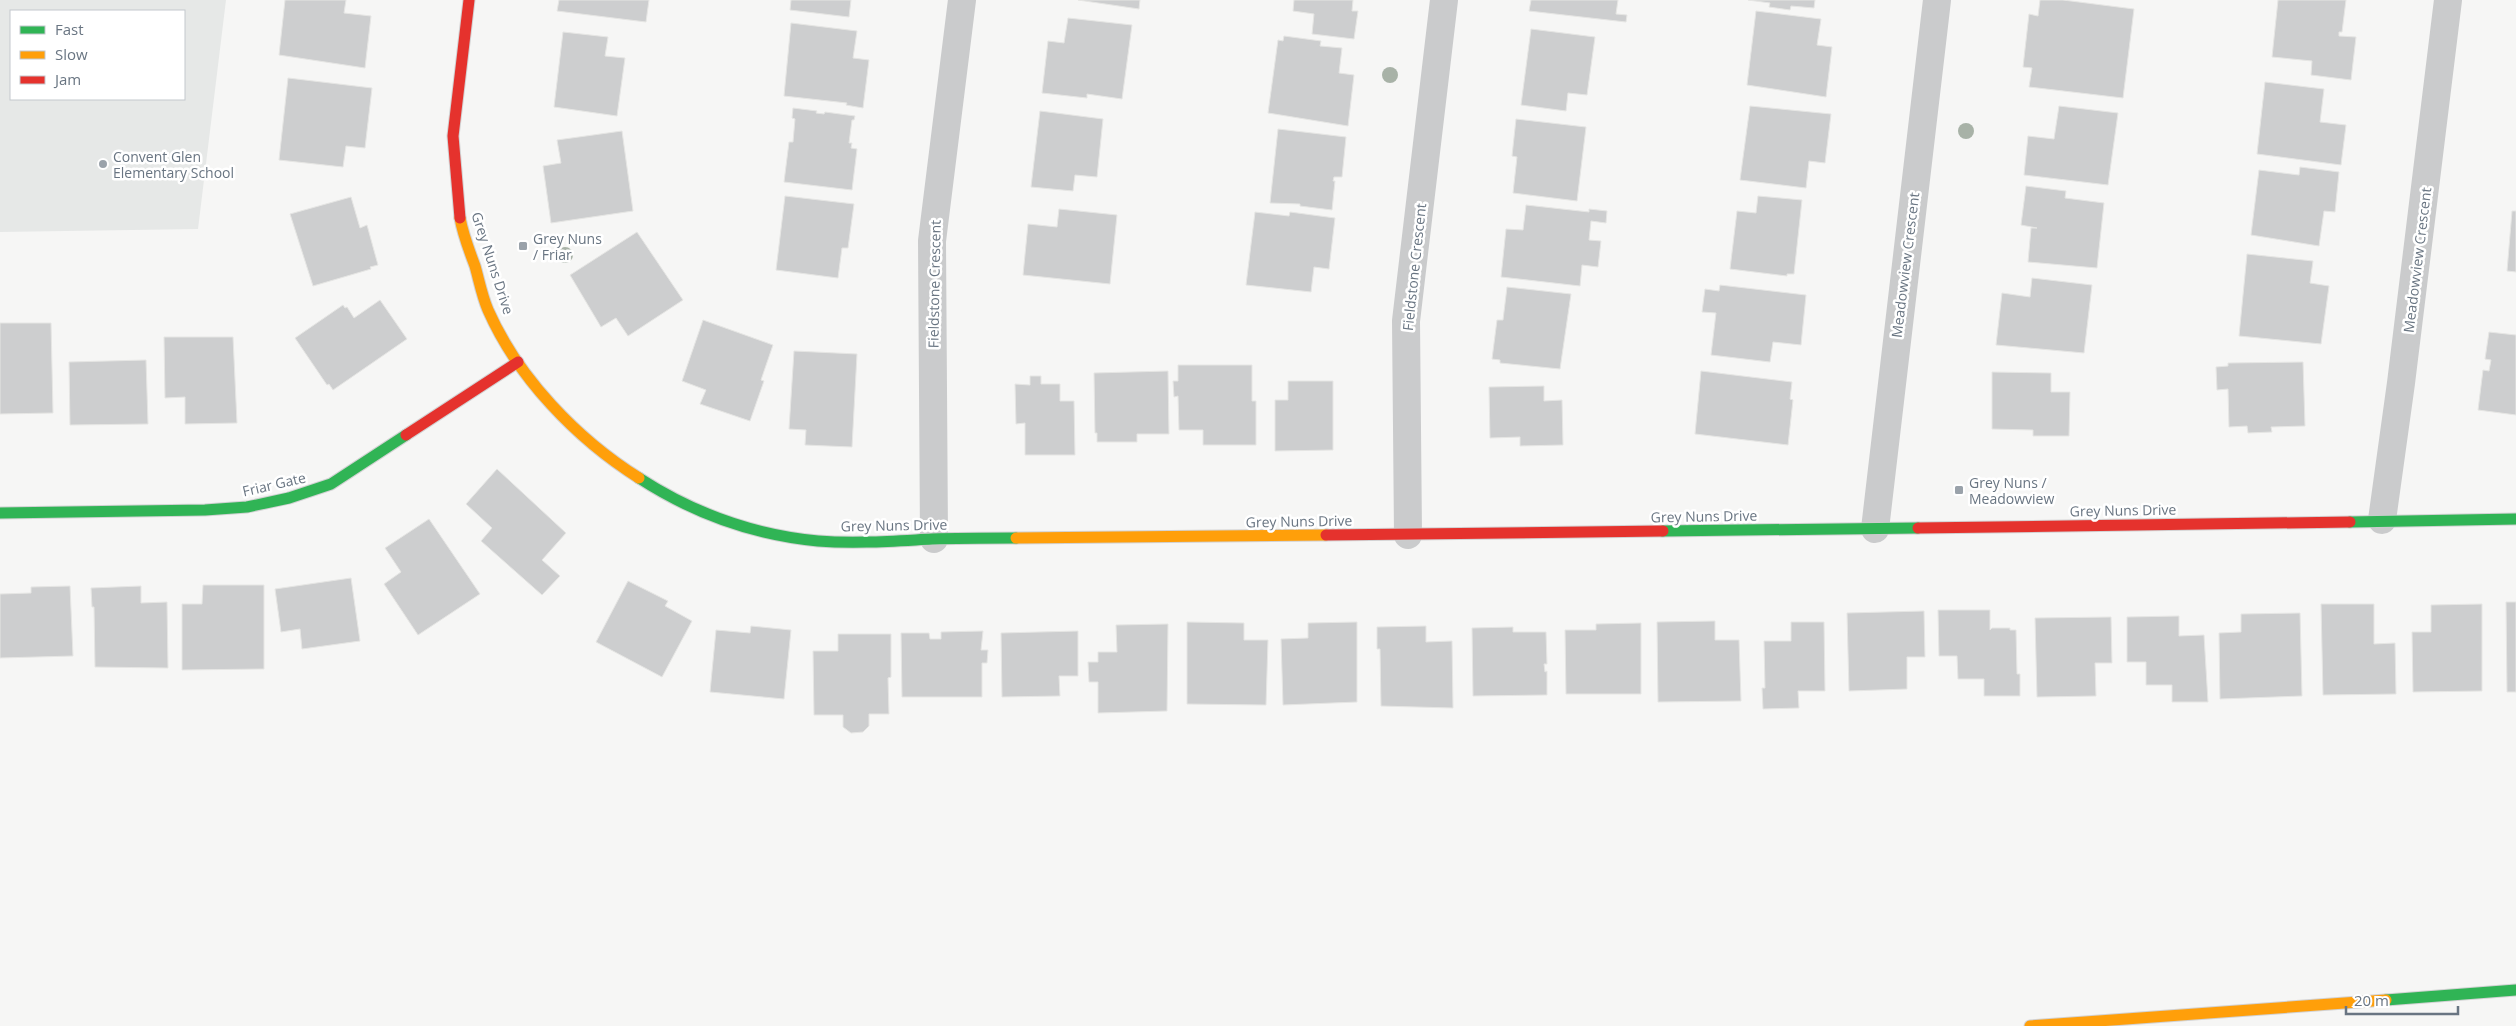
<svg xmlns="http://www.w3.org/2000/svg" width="2516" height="1026" font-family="'Open Sans',sans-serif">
  <rect width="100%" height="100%" fill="#f6f6f5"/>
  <path fill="#e6e8e7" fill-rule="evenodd" d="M 0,0 L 226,0 L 198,229 L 0,232 ZM 11,11 L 184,11 L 184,99 L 11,99 Z"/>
  <g fill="#cdcecf" stroke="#e6e6e4">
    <path d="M 285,0 L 346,0 L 344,13 L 371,16 L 365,68 L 279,55 Z"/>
    <path d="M 559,0 L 649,0 L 646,22 L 557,11 Z"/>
    <path d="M 791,0 L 851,0 L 849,17 L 790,10 Z"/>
    <path d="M 1078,0 L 1140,0 L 1139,9 Z"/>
    <path d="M 1294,0 L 1353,0 L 1352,11 L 1358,11 L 1354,39 L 1312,34 L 1314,14 L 1293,11 Z"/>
    <path d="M 1531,0 L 1618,0 L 1616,14 L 1627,15 L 1626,22 L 1529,11 Z"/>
    <path d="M 1748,0 L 1815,0 L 1814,8 L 1791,6 L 1790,10 L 1769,7 L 1770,3 Z"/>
    <path d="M 2040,0 L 2063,0 L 2134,9 L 2123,98 L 2029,87 L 2032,68 L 2023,67 L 2029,14 L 2038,16 Z"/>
    <path d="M 2278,0 L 2346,0 L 2342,32 L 2339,32 L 2339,36 L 2356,37 L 2351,80 L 2311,75 L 2312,61 L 2272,57 Z"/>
    <path d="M 1756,11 L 1821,19 L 1817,45 L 1832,47 L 1826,97 L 1747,85 Z"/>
    <path d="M 1068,18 L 1132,25 L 1122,99 L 1087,94 L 1087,98 L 1042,93 L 1048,41 L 1064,43 Z"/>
    <path d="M 791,23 L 857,31 L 853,58 L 869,60 L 863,108 L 846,105 L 847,103 L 784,96 Z"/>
    <path d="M 1531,29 L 1595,37 L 1587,95 L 1568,93 L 1566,111 L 1521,105 Z"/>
    <path d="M 563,32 L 608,37 L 605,56 L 625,58 L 617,116 L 554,107 Z"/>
    <path d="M 1284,36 L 1321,41 L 1320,46 L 1342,48 L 1339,73 L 1354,75 L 1348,126 L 1268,113 L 1278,40 L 1283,41 Z"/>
    <path d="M 288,78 L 372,88 L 365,148 L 346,146 L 343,167 L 279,160 Z"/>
    <path d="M 2265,82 L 2324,89 L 2320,122 L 2346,125 L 2341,165 L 2257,154 Z"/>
    <path d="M 1750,106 L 1831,114 L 1825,163 L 1809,161 L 1806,188 L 1740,180 Z"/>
    <path d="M 2059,106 L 2118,113 L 2108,185 L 2024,175 L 2028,136 L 2054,139 Z"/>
    <path d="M 793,108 L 817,111 L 816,113 L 824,114 L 825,112 L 855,116 L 854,120 L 852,120 L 849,143 L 852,143 L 851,148 L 857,149 L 852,190 L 784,182 L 789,142 L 793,142 L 795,119 L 792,118 Z"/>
    <path d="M 1040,111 L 1103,119 L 1097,177 L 1075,175 L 1073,191 L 1031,187 Z"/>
    <path d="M 1516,119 L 1586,127 L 1577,201 L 1513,193 L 1517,157 L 1512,156 Z"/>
    <path d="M 1278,129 L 1346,137 L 1342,177 L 1334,177 L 1333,181 L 1335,181 L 1332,210 L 1300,206 L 1300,204 L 1270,203 Z"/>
    <path d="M 622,131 L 633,211 L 551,223 L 543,166 L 561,163 L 557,140 Z"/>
    <path d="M 2300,167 L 2339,172 L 2335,212 L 2324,211 L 2319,246 L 2251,235 L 2259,170 L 2299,175 Z"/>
    <path d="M 2026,186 L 2066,191 L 2065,198 L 2104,203 L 2097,268 L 2028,262 L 2031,228 L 2037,228 L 2021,225 Z"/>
    <path d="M 785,196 L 854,204 L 848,248 L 842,248 L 838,278 L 776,270 Z"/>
    <path d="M 1758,196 L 1802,200 L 1794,274 L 1787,274 L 1787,276 L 1730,269 L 1737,211 L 1756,213 Z"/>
    <path d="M 351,197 L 360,228 L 367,225 L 378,265 L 370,267 L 371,269 L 313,286 L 290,214 Z"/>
    <path d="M 1526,205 L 1589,212 L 1589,209 L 1607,211 L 1606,223 L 1591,221 L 1589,240 L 1601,241 L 1598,267 L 1582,265 L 1580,286 L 1501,277 L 1506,229 L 1523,230 Z"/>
    <path d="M 1059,209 L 1117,215 L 1110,284 L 1023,275 L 1028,224 L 1057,227 Z"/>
    <path d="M 2512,211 L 2516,211 L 2516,272 L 2507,271 Z"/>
    <path d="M 1255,212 L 1289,216 L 1290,212 L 1335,218 L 1329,269 L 1314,267 L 1311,292 L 1246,285 Z"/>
    <path d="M 637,232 L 683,300 L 628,336 L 616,318 L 601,327 L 570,275 Z"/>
    <path d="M 2247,254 L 2313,261 L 2310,283 L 2329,286 L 2321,344 L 2239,336 Z"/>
    <path d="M 2032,278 L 2092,285 L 2084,353 L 1996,345 L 2002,293 L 2030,297 Z"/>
    <path d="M 1720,285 L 1806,295 L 1801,345 L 1773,342 L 1770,362 L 1711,355 L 1716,313 L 1702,312 L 1705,289 L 1719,291 Z"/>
    <path d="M 1507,287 L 1571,294 L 1560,369 L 1500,363 L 1500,360 L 1492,359 L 1497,320 L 1503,320 Z"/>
    <path d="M 380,300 L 407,339 L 333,390 L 329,384 L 327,385 L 295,338 L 343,305 L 345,308 L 347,307 L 354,318 Z"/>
    <path d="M 703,320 L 773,345 L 761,380 L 764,381 L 750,421 L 700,404 L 706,390 L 682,381 Z"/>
    <path d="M 0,323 L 51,323 L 53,413 L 0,414 Z"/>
    <path d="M 2489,332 L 2516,335 L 2516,415 L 2478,410 L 2483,370 L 2489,371 L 2491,360 L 2485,359 Z"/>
    <path d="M 164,337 L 233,337 L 237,423 L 185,424 L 185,397 L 165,398 Z"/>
    <path d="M 794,351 L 857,354 L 852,447 L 805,445 L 806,430 L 789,429 Z"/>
    <path d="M 146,360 L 148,424 L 70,425 L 69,362 Z"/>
    <path d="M 2303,362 L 2305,426 L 2271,427 L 2272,432 L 2248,433 L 2247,426 L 2229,427 L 2228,389 L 2217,390 L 2216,367 L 2228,366 L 2228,363 Z"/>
    <path d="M 1178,365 L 1252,365 L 1252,401 L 1256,401 L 1256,445 L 1203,445 L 1203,430 L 1179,430 L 1178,396 L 1174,397 L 1173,381 L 1178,381 Z"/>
    <path d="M 1168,371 L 1169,434 L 1137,434 L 1137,442 L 1097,442 L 1097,433 L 1095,433 L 1094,373 Z"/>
    <path d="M 1701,371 L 1792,382 L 1790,399 L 1793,400 L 1788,445 L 1695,434 Z"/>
    <path d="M 1992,372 L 2051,373 L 2051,392 L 2070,392 L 2069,436 L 2033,436 L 2033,430 L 1992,429 Z"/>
    <path d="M 1030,376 L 1041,376 L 1041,384 L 1060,384 L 1060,401 L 1074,401 L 1075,455 L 1025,455 L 1025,423 L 1016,424 L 1015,384 L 1030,385 Z"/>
    <path d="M 1288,381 L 1333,381 L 1333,450 L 1275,451 L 1275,400 L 1288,400 Z"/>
    <path d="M 1544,386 L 1544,401 L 1562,400 L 1563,445 L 1520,446 L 1520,437 L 1490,438 L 1489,387 Z"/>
    <path d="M 497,469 L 566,533 L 542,560 L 560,576 L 542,595 L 481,541 L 492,528 L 466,504 Z"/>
    <path d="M 429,519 L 480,594 L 418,635 L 384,584 L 401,572 L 385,548 Z"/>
    <path d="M 351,578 L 360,641 L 302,649 L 300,629 L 281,632 L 275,589 Z"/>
    <path d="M 628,581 L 668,601 L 665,606 L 692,621 L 662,677 L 596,642 Z"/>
    <path d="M 203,585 L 264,585 L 264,669 L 182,670 L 182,604 L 202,604 Z"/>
    <path d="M 70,586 L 73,656 L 0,658 L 0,594 L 31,593 L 31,587 Z"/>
    <path d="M 141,586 L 141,603 L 167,602 L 168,668 L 95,667 L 94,607 L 92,607 L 91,588 Z"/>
    <path d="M 2506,602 L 2516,602 L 2516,692 L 2507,692 Z"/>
    <path d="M 2321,604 L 2374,604 L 2374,644 L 2395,643 L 2396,694 L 2323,695 Z"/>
    <path d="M 2482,604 L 2482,691 L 2413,692 L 2412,632 L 2431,632 L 2431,605 Z"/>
    <path d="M 1938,610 L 1990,610 L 1990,630 L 1992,628 L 2010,628 L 2010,630 L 2016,630 L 2017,674 L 2020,674 L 2020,696 L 1984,696 L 1984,679 L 1958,679 L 1957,656 L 1939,656 Z"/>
    <path d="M 1924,611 L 1925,657 L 1907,657 L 1907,689 L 1849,691 L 1847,613 Z"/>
    <path d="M 2300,613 L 2302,696 L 2220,699 L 2219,633 L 2241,632 L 2241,614 Z"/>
    <path d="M 2179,616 L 2179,636 L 2204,635 L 2208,702 L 2172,702 L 2172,685 L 2146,685 L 2146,662 L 2127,662 L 2127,617 Z"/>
    <path d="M 2111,617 L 2112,663 L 2095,663 L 2096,696 L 2037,697 L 2035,618 Z"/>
    <path d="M 1715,621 L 1715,640 L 1739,640 L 1741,701 L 1658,702 L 1657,622 Z"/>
    <path d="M 1187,622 L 1244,623 L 1244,640 L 1268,640 L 1266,705 L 1187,704 Z"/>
    <path d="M 1357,622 L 1357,702 L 1283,705 L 1281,639 L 1308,638 L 1308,623 Z"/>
    <path d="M 1791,622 L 1824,622 L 1825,691 L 1798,691 L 1799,708 L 1763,709 L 1762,688 L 1765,688 L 1764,641 L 1791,641 Z"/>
    <path d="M 1641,623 L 1641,694 L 1566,694 L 1565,630 L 1596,630 L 1596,624 Z"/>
    <path d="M 1168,624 L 1167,711 L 1098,713 L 1098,682 L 1089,682 L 1088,662 L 1098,662 L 1098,652 L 1117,652 L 1116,625 Z"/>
    <path d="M 751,626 L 791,630 L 784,699 L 710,692 L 716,630 L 750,633 Z"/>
    <path d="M 1426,626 L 1426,642 L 1452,641 L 1453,708 L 1381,706 L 1380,649 L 1377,649 L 1377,627 Z"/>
    <path d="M 1513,627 L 1513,632 L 1546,632 L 1547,664 L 1544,664 L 1545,672 L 1547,671 L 1547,695 L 1473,696 L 1472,628 Z"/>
    <path d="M 983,631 L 981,650 L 988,650 L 987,663 L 982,663 L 982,697 L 902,697 L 901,633 L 929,633 L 930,639 L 941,639 L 941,632 Z"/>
    <path d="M 1078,631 L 1078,676 L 1059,676 L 1060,696 L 1002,697 L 1001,633 Z"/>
    <path d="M 838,634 L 891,634 L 891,677 L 888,678 L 889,714 L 869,714 L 869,726 L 863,732 L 851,733 L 843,727 L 843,715 L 814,715 L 813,651 L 838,651 Z"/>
  </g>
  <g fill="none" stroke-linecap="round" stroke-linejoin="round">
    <g stroke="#d2d2d3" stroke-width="13">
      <g id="fast">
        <path d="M 639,478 C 693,513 754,535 818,541 C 856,544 894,541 932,539 C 960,538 988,538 1016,538"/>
        <path d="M 0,513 L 205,510 L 247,507 L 289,498 L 331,484 L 406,435"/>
        <path d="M 2350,522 L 2516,519"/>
        <path d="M 1663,531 L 1918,528"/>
        <path d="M 2386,1000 L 2516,990"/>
      </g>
    </g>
    <g stroke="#d2d2d3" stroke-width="13">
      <g id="slow">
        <path d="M 460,218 C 463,235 469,250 475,266 C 479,280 482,296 488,310 C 518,378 577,439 639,478"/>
        <path d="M 1016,538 L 1326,535"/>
        <path d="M 2030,1026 L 2386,1000"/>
      </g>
    </g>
    <g stroke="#d2d2d3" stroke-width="13">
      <g id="jam">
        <path d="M 460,218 L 453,136 L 469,0"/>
        <path d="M 406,435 L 518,362"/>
        <path d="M 1918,528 L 2350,522"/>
        <path d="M 1326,535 L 1663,531"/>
      </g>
    </g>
    <g stroke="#cacbcc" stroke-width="28">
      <path d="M 2382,520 L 2401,383 L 2448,0"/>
      <path d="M 1875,529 L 1937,0"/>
      <path d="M 1408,535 L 1406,321 L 1444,0"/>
      <path d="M 934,539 L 932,241 L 962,0"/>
    </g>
    <use href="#fast" stroke="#30b455" stroke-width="11"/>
    <use href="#slow" stroke="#ff9f0a" stroke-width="11"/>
    <use href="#jam" stroke="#e5322d" stroke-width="11"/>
  </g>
  <g fill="#a8b2a7">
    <circle cx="1390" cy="75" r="8"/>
    <circle cx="1966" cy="131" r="8"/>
    <circle cx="565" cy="255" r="8"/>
  </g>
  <g fill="#9aa2aa" stroke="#fff" stroke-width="2">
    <circle cx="103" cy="164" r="5"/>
    <rect x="518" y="241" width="10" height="10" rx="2.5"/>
    <rect x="1954" y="485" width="10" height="10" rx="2.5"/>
  </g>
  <g text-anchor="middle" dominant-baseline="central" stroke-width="5" stroke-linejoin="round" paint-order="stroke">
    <g font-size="14" fill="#697582" stroke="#fff" text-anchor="start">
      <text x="113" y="156">Convent Glen<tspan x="113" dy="16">Elementary School</tspan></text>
      <text x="533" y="238">Grey Nuns<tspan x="533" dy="16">/ Friar</tspan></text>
      <text x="1969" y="482">Grey Nuns /<tspan x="1969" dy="16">Meadowview</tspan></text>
    </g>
    <g font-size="14" fill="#697582" stroke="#fff">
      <text transform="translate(2417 260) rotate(-83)">Meadowview Crescent</text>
      <text transform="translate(493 263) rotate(72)">Grey Nuns Drive</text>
      <text transform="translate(1905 265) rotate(-83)">Meadowview Crescent</text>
      <text transform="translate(1414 267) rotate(-84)">Fieldstone Crescent</text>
      <text transform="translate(934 284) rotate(-89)">Fieldstone Crescent</text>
      <text transform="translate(274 484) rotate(-13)">Friar Gate</text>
      <text transform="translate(2123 510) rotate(-1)">Grey Nuns Drive</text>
      <text transform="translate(1704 516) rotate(-1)">Grey Nuns Drive</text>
      <text transform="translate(1299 521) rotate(-1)">Grey Nuns Drive</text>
      <text transform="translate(894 525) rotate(-1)">Grey Nuns Drive</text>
    </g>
  </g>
  <rect x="10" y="10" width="175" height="90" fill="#ffffff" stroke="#c3c8cd"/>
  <rect x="20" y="26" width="25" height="8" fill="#30b455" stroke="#c3c8cd"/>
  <text x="55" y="35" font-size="15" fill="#697582">Fast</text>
  <rect x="20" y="51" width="25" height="8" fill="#ff9f0a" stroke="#c3c8cd"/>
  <text x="55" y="60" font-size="15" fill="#697582">Slow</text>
  <rect x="20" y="76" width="25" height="8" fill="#e5322d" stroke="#c3c8cd"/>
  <text x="55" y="85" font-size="15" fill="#697582">Jam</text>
  <path d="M2346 1006v8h112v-8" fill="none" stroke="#697582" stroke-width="2.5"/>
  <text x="2354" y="1006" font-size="15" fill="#697582" stroke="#ffffff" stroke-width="4" paint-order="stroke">20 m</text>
</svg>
